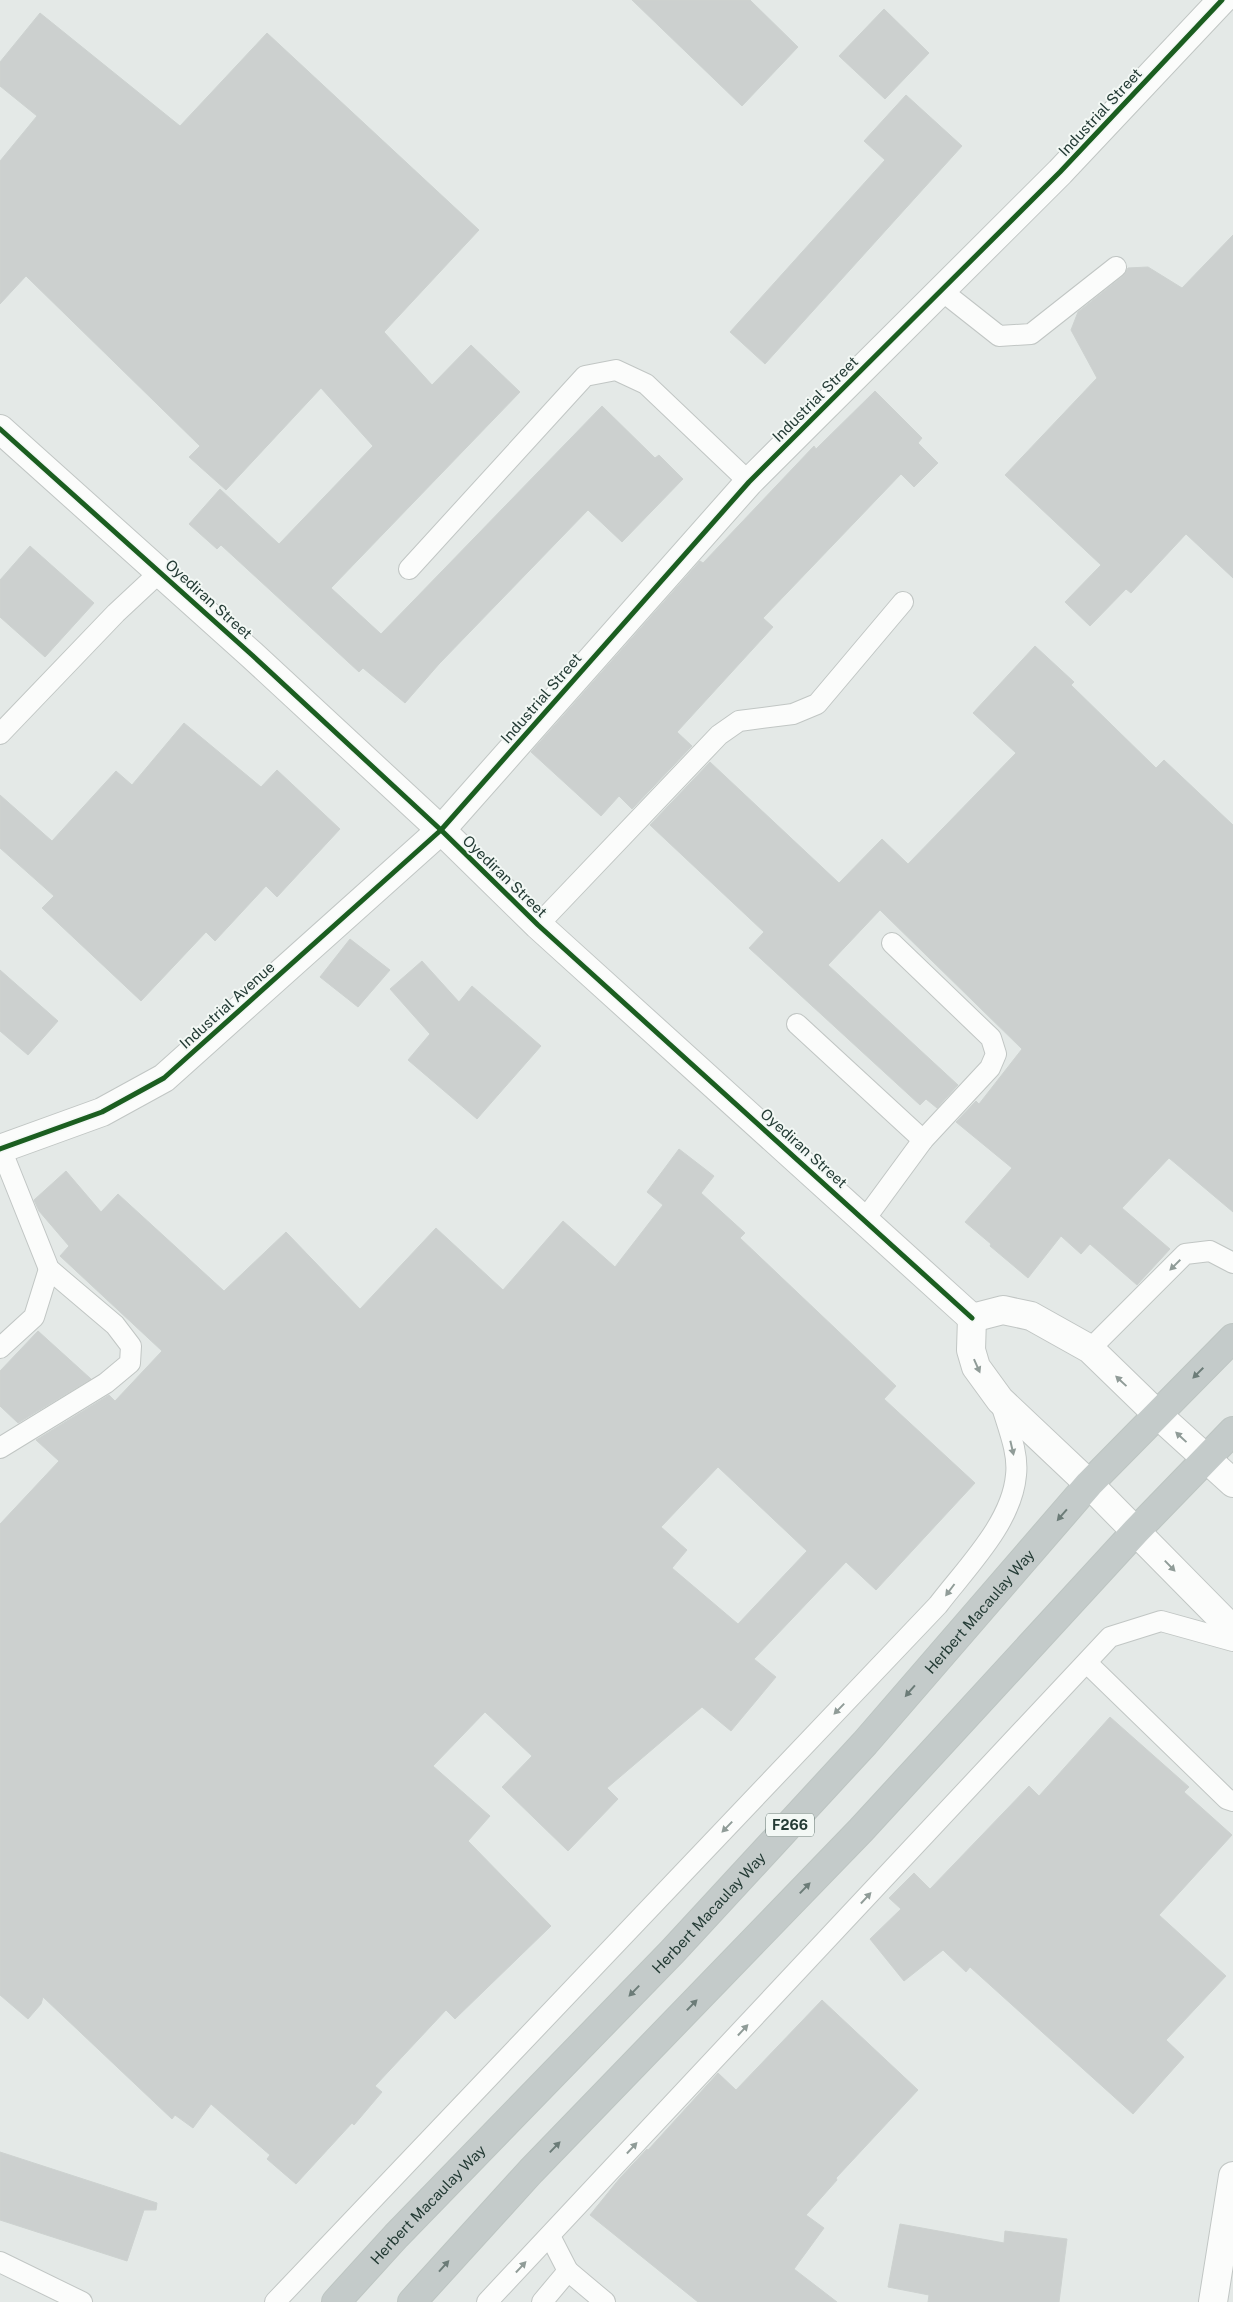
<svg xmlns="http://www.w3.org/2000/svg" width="1233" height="2302" font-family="'Public Sans',sans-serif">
  <rect width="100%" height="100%" fill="#e4e9e7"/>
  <g fill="#ccd0cf" stroke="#cdd2d0" fill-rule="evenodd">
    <path d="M 632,0 L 750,0 L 798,47 L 742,106 Z"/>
    <path d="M 884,9 L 929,53 L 885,99 L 839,56 Z"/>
    <path d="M 40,13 L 180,126 L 267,33 L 479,230 L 384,332 L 432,385 L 471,345 L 520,392 L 331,588 L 381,634 L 602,406 L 655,458 L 659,455 L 683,479 L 622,542 L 588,510 L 439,664 L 405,703 L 363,668 L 359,672 L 221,545 L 217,549 L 189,524 L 220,489 L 279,544 L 373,446 L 321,388 L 226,490 L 189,457 L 200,446 L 26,276 L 0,304 L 0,161 L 37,116 L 0,86 L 0,62 Z"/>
    <path d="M 906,95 L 962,146 L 765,364 L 730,332 L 885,160 L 864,141 Z"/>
    <path d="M 1233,235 L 1233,578 L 1186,534 L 1131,593 L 1126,589 L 1090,626 L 1065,602 L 1101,565 L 1005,475 L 1097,378 L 1071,330 L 1078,312 L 1123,276 L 1128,268 L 1148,267 L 1182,288 Z"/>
    <path d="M 875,391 L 922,438 L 918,443 L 938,463 L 914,487 L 901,474 L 763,618 L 773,627 L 677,732 L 692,746 L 632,809 L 619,796 L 601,816 L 531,752 L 700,561 L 703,563 L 814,446 L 816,449 Z"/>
    <path d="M 30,546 L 94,603 L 45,657 L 0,617 L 0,580 Z"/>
    <path d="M 1035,646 L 1074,682 L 1071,685 L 1156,768 L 1164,760 L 1233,825 L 1233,1212 L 1169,1158 L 1122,1208 L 1170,1249 L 1137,1285 L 1090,1244 L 1081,1254 L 1061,1236 L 1028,1278 L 990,1246 L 991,1244 L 965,1222 L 1012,1168 L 956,1122 L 976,1101 L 979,1104 L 1022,1049 L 880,910 L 828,965 L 958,1085 L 937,1108 L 926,1099 L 920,1105 L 749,948 L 764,932 L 650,825 L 710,762 L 839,883 L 882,839 L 908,864 L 1016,753 L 973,713 Z"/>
    <path d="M 184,723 L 261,787 L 277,770 L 340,829 L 277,897 L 266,886 L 215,941 L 206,932 L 141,1001 L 42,908 L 54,896 L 0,848 L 0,795 L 52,841 L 116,771 L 132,785 Z"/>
    <path d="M 350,939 L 390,970 L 358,1007 L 320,977 Z"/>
    <path d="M 422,961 L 459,1002 L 472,986 L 541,1046 L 477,1119 L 408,1060 L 430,1034 L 390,989 Z"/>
    <path d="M 0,970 L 58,1021 L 28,1055 L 0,1031 Z"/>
    <path d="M 679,1149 L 714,1176 L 701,1193 L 745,1233 L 740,1238 L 896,1386 L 884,1399 L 975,1483 L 876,1590 L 846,1562 L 754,1659 L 776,1677 L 731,1731 L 702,1707 L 607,1788 L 618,1799 L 568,1851 L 502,1787 L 532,1756 L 485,1712 L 433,1766 L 490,1816 L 468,1841 L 551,1926 L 455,2019 L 446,2010 L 375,2086 L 382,2092 L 354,2125 L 352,2123 L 296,2184 L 267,2159 L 270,2155 L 211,2104 L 193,2128 L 175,2115 L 172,2119 L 43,1997 L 41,2004 L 28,2019 L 0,1995 L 0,1524 L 59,1461 L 36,1440 L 109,1395 L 115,1401 L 162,1351 L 60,1256 L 69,1246 L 39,1211 L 34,1200 L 66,1171 L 101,1212 L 118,1194 L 224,1291 L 286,1232 L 360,1309 L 436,1228 L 503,1290 L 563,1221 L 615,1267 L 663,1205 L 647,1192 ZM 718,1467 L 807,1551 L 738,1624 L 672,1568 L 687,1550 L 661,1527 Z"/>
    <path d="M 38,1331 L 91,1379 L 18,1423 L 0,1406 L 0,1371 Z"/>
    <path d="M 1110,1717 L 1189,1787 L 1184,1792 L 1232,1835 L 1159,1915 L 1226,1976 L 1166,2040 L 1184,2057 L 1133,2114 L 970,1967 L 966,1972 L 943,1950 L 904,1981 L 870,1939 L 901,1909 L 889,1898 L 914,1873 L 930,1889 L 1029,1786 L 1039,1796 Z"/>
    <path d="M 822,2000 L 918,2090 L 836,2178 L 837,2180 L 806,2215 L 824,2228 L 794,2269 L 837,2302 L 698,2302 L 590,2215 L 620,2178 L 647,2149 L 648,2150 L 718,2073 L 736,2090 Z"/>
    <path d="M 0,2152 L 157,2203 L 156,2210 L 144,2210 L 127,2261 L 0,2220 Z"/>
    <path d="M 900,2224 L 1004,2243 L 1005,2231 L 1067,2239 L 1059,2302 L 928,2302 L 929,2295 L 888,2287 Z"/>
  </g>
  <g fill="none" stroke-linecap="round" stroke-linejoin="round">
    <g stroke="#c1c6c4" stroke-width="22">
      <g id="service">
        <path d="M 942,291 L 999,336 L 1031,334 L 1116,267"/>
        <path d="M 409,569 L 585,376 L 616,370 L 646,384 L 749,482"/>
        <path d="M 0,734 L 116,613 L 160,572"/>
        <path d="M 538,925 L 719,735 L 739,721 L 793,714 L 817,704 L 903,602"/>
        <path d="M 797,1024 L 923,1140"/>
        <path d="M 865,1219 L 923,1140 L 990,1068 L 996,1054 L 991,1038 L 892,943"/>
        <path d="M 0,1348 L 34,1317 L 49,1269"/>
        <path d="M 1090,1349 L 1185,1254 L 1210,1251 L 1233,1263"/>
        <path d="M 0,1448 L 106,1383 L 130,1363 L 131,1346 L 115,1325 L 49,1269 L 1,1149"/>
        <path d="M 1087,1663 L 1227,1799 L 1233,1801"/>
        <path d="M 0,2262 L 82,2302"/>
        <path d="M 568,2271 L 605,2302"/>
        <path d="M 275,2302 L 938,1605 C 966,1568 1012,1523 1016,1475 C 1019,1451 1006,1423 1000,1400"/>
        <path d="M 487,2302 L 1110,1637 L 1161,1621 L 1233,1641"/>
        <path d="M 542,2302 L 568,2271 L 550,2236"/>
      </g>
    </g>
    <g stroke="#c1c6c4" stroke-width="30">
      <g id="minor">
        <path d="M 0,1149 L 102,1112 L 164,1078 L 441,830 L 749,482 L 1060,172 L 1222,0"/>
        <path d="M 1213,2302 L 1233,2176"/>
      </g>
    </g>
    <g stroke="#c1c6c4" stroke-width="30">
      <g id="tertiary">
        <path d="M 0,429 L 252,655 L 441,830 L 538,925 L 972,1318"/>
        <path d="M 972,1318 L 971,1350 L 976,1367 L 1000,1400 L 1089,1484 L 1233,1630"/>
        <path d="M 972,1318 L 1003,1310 L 1031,1316 L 1090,1349 L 1157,1414 L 1233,1483"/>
      </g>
    </g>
    <g stroke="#bdc5c2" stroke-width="30">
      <g id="trunk">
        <path id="s1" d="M 336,2302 L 396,2236 L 672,1952 L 865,1743 L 1089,1484 L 1233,1338"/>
        <path d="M 412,2302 L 531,2171 L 861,1830 L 1136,1531 L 1233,1431"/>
      </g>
    </g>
    <use href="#service" stroke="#fbfcfb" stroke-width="20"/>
    <use href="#minor" stroke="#fbfcfb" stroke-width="28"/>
    <use href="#tertiary" stroke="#fbfcfb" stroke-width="28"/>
    <use href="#trunk" stroke="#c4cbca" stroke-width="28"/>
    <g stroke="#f3f8f5" stroke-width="8">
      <g id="cycleway">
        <path d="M 0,429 L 252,655 L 441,830 L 538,925 L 972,1318"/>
        <path d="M 0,1149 L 102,1112 L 164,1078 L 441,830 L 749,482 L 1060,172 L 1222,0"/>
      </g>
    </g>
    <use href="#cycleway" stroke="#1b5e20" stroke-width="5"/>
  </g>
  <defs><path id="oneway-solid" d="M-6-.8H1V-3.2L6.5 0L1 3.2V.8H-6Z" transform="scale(1.25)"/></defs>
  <g fill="#909c98">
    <use href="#oneway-solid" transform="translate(1175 1265) rotate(135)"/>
    <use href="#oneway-solid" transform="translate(977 1366) rotate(66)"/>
    <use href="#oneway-solid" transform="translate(1121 1381) rotate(-137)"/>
    <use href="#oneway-solid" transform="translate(1181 1437) rotate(-137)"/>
    <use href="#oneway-solid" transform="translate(1012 1448) rotate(77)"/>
    <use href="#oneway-solid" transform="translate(1170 1566) rotate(46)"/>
    <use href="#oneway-solid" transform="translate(950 1590) rotate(127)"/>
    <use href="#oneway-solid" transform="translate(839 1709) rotate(134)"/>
    <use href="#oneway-solid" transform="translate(727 1827) rotate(134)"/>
    <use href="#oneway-solid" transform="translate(866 1898) rotate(-47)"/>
    <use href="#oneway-solid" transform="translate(743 2030) rotate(-47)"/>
    <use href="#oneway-solid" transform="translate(632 2148) rotate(-47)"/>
    <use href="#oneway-solid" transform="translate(521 2267) rotate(-47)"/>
  </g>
  <g fill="#6c7c78">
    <use href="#oneway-solid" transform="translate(1198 1373) rotate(135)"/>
    <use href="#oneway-solid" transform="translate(1062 1515) rotate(131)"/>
    <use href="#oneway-solid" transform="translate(910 1691) rotate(131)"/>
    <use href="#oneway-solid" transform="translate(805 1888) rotate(-46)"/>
    <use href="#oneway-solid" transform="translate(634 1991) rotate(134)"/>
    <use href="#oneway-solid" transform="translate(692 2005) rotate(-46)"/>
    <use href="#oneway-solid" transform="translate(555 2147) rotate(-46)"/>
    <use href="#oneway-solid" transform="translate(444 2266) rotate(-48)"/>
  </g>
  <g text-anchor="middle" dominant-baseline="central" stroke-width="4" stroke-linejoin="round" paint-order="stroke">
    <rect fill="#f3f8f5" stroke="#62746f" stroke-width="1" x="766" y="1813.5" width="48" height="23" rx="4"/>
    <g font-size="14" font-weight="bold" fill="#243b35">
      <text x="790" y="1825">F266</text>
    </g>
    <g font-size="15" fill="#243b35" stroke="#f3f8f5">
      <text transform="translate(1100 112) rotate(-47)">Industrial Street</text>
      <text transform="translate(815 399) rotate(-45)">Industrial Street</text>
      <text transform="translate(209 599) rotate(42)">Oyediran Street</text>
      <text transform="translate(541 698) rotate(-49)">Industrial Street</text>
      <text transform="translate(505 876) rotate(44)">Oyediran Street</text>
      <text transform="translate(227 1005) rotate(-42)">Industrial Avenue</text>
      <text transform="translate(804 1148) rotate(42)">Oyediran Street</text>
      <text stroke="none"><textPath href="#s1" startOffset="944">Herbert Macaulay Way</textPath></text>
      <text stroke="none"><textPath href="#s1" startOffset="539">Herbert Macaulay Way</textPath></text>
      <text stroke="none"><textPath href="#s1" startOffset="134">Herbert Macaulay Way</textPath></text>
    </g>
  </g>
</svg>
